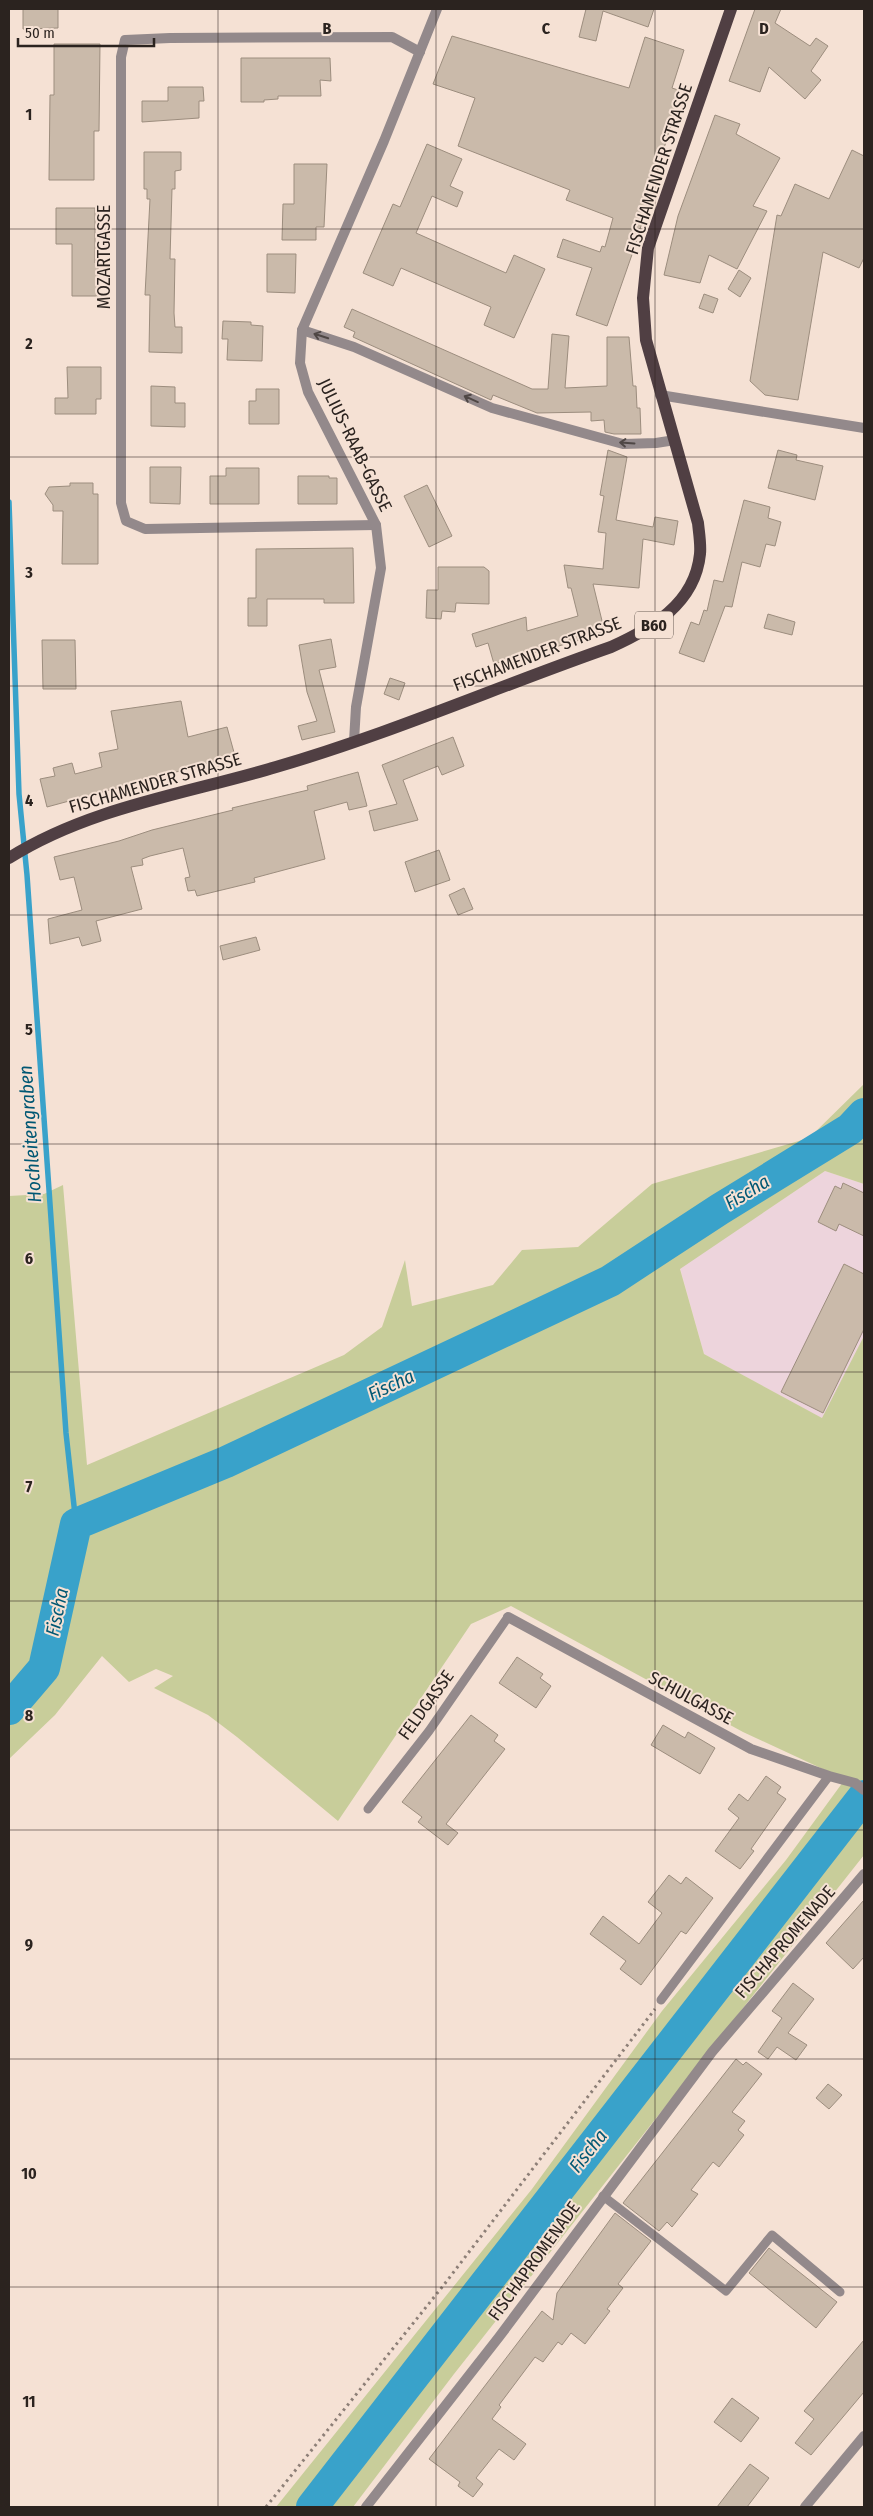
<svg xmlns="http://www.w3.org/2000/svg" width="873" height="2516" font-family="'Fira Sans Condensed',sans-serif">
  <rect width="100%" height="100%" fill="#f5e1d4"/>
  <path fill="#edd4dc" d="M 825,1171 L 864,1184 L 864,1336 L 823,1419 L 704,1354 L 680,1268 Z"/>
  <path fill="#c8cd9a" d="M 864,1084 L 864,1184 L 825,1171 L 680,1269 L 704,1354 L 822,1418 L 864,1336 L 864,1855 L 454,2374 L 353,2507 L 276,2507 L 532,2189 L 662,2011 L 786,1860 L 843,1782 L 840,1777 L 743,1732 L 511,1606 L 471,1624 L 338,1821 L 237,1737 L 208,1715 L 154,1688 L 173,1676 L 156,1669 L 129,1682 L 102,1656 L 55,1715 L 9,1759 L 9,1196 L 44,1194 L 63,1185 L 87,1465 L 344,1355 L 382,1327 L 405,1260 L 412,1306 L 493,1285 L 522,1250 L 578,1247 L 652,1184 L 809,1138 Z"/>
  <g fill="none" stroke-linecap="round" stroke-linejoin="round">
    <path stroke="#39a2ca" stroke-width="5.5" d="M 9,502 L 19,794 L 27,875 L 66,1433 L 76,1524"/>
    <g stroke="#39a2ca" stroke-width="32">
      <path d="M 9,1709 L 44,1668 L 76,1524 L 226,1462 L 610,1281 L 720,1209 L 850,1129 L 864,1114"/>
      <path d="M 312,2507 L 864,1796"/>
    </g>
  </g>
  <g fill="#cabaaa" stroke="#9c8d7e">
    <path d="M 23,9 L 58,9 L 58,28 L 23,29 Z"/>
    <path d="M 586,9 L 654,9 L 648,27 L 603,11 L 596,41 L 579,37 Z"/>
    <path d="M 755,9 L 781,9 L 775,23 L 810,46 L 816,38 L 828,46 L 811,71 L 821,80 L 805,99 L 769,67 L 760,92 L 729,81 Z"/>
    <path d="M 452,36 L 629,88 L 645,37 L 684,50 L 672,88 L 681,91 L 635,246 L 607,326 L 576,315 L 592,268 L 557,257 L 563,239 L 600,252 L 602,246 L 605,247 L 613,218 L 566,200 L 570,190 L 458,146 L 475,98 L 433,84 Z"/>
    <path d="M 54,44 L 100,44 L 99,131 L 94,131 L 94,180 L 49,180 L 50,95 L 54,95 Z"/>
    <path d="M 241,58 L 330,58 L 331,81 L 320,80 L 321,96 L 278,96 L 278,99 L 264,100 L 264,102 L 241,102 Z"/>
    <path d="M 168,87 L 203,87 L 204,101 L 199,101 L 199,118 L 142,122 L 142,101 L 168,101 Z"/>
    <path d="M 715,115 L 740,124 L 736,134 L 780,158 L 753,206 L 767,211 L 737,269 L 709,255 L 700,283 L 664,275 L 678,216 Z"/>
    <path d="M 427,144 L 462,159 L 450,186 L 463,192 L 457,207 L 432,196 L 416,233 L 506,273 L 514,255 L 545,269 L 514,338 L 484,325 L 491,307 L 401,268 L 393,286 L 363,273 L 393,204 L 400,207 Z"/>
    <path d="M 852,150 L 864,156 L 864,258 L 859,268 L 823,252 L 798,400 L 765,395 L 750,381 L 777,215 L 781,216 L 795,184 L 829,199 Z"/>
    <path d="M 144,152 L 181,152 L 181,170 L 175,171 L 175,189 L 172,189 L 170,259 L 175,259 L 174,313 L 175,327 L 182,327 L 182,353 L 149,352 L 150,295 L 145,295 L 150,199 L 147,199 L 147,189 L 144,189 Z"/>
    <path d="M 294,164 L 327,164 L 324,227 L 316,227 L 316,240 L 282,240 L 283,204 L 294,204 Z"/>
    <path d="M 56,208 L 95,208 L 95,263 L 98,263 L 98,296 L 72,296 L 72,244 L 56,244 Z"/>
    <path d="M 267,254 L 296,254 L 295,293 L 267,292 Z"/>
    <path d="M 739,270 L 751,278 L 740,297 L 728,289 Z"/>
    <path d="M 704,294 L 718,299 L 713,313 L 699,308 Z"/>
    <path d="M 352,309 L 532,389 L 548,389 L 552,334 L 569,336 L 565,388 L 607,386 L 607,337 L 629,337 L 633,386 L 636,386 L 637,408 L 640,408 L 641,434 L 614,434 L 605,432 L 604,420 L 591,421 L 591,412 L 537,413 L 493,395 L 491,400 L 353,337 L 355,332 L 344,327 Z"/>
    <path d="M 223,321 L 251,322 L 251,325 L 263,326 L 262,361 L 227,360 L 228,339 L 222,339 Z"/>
    <path d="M 67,367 L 101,367 L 101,399 L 96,399 L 96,414 L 55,414 L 55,398 L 68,398 Z"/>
    <path d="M 151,386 L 175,387 L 175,403 L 185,403 L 185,427 L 151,426 Z"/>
    <path d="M 256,389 L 279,389 L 279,424 L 249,424 L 249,401 L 256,401 Z"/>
    <path d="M 608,450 L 627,457 L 616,520 L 653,527 L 655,517 L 678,521 L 674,545 L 643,539 L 639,588 L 593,584 L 605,633 L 494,664 L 488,643 L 476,647 L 472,634 L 526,617 L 527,631 L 578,616 L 571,588 L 568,588 L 564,565 L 603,569 L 606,533 L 598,532 L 604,496 L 600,495 Z"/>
    <path d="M 778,450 L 797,455 L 796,460 L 823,466 L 815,500 L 768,488 Z"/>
    <path d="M 150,467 L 181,467 L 180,504 L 150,503 Z"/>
    <path d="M 226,468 L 259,468 L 259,504 L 210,504 L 210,476 L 226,476 Z"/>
    <path d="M 298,476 L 329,476 L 329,478 L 337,478 L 337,504 L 298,504 Z"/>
    <path d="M 70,483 L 93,483 L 93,494 L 98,494 L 98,564 L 62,564 L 63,511 L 53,511 L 53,505 L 45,494 L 49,487 L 70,486 Z"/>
    <path d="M 427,485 L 452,536 L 429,547 L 404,496 Z"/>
    <path d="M 744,500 L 770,507 L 768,518 L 781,522 L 775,546 L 766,544 L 760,567 L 742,562 L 732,607 L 725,606 L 704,662 L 679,653 L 691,622 L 699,625 L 704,610 L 707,611 L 714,580 L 723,582 Z"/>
    <path d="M 353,548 L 354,603 L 324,603 L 324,599 L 267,599 L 267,626 L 248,626 L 248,598 L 256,598 L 256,549 Z"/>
    <path d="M 438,567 L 484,567 L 489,571 L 489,604 L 456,603 L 455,612 L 442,611 L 441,619 L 426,618 L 427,590 L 438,590 Z"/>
    <path d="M 768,614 L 795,622 L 792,635 L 764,628 Z"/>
    <path d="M 331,639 L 336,667 L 319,670 L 335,732 L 302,740 L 298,726 L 317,721 L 307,692 L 299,645 Z"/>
    <path d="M 42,640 L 75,640 L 76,689 L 43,689 Z"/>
    <path d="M 390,678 L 405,683 L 399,700 L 384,694 Z"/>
    <path d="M 181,701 L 188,737 L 227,727 L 235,756 L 47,807 L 40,779 L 55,776 L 53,768 L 72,763 L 75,774 L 102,767 L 99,753 L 118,749 L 111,711 Z"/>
    <path d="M 453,737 L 464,766 L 442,775 L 438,766 L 403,780 L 418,820 L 374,831 L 369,811 L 397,804 L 382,765 Z"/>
    <path d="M 358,772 L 367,806 L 349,810 L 347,802 L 314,811 L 325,859 L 254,878 L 255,882 L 197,896 L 195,890 L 188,891 L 185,878 L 190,877 L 183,848 L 150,856 L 142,859 L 143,865 L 131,867 L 142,909 L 96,921 L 101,941 L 82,946 L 79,937 L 50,944 L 48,919 L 82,910 L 74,877 L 60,880 L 54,857 L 119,841 L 152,830 L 233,810 L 232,808 L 308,790 L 307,786 Z"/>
    <path d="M 439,850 L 450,880 L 415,892 L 405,862 Z"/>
    <path d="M 464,888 L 473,909 L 458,915 L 449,895 Z"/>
    <path d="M 256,937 L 260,950 L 223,960 L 220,946 Z"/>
    <path d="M 843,1183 L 864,1193 L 864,1236 L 839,1224 L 836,1231 L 818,1222 L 835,1186 L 841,1189 Z"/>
    <path d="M 844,1264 L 864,1274 L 864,1329 L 823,1413 L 781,1392 Z"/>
    <path d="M 517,1657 L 543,1674 L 540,1678 L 551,1686 L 536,1708 L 499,1683 Z"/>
    <path d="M 471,1715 L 498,1735 L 494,1741 L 505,1749 L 446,1824 L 458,1833 L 448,1845 L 418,1822 L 422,1817 L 402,1802 Z"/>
    <path d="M 663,1725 L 685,1738 L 688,1732 L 715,1748 L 700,1774 L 651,1745 Z"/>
    <path d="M 766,1776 L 781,1787 L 777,1793 L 786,1799 L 751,1849 L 754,1851 L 740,1869 L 715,1851 L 739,1818 L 728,1809 L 739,1794 L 748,1801 Z"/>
    <path d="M 669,1875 L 681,1884 L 686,1877 L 713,1898 L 686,1934 L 681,1931 L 641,1985 L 620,1969 L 626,1961 L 590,1934 L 603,1916 L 639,1944 L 662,1913 L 648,1902 Z"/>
    <path d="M 864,1900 L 864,1957 L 853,1969 L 826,1943 Z"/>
    <path d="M 793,1983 L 814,1999 L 788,2033 L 807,2045 L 796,2060 L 777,2047 L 768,2059 L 758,2052 L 782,2018 L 772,2011 Z"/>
    <path d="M 736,2059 L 743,2065 L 746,2062 L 762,2074 L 732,2112 L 745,2121 L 738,2130 L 744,2135 L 719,2167 L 713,2162 L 691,2190 L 698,2194 L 672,2227 L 667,2222 L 659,2231 L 623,2203 Z"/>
    <path d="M 828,2084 L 842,2095 L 829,2109 L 816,2098 Z"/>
    <path d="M 615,2213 L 651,2241 L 618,2284 L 623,2288 L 607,2309 L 610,2311 L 585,2344 L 571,2333 L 562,2345 L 558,2342 L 543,2362 L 535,2357 L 499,2405 L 501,2407 L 492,2419 L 526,2444 L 514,2460 L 499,2449 L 476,2478 L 483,2484 L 473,2497 L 458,2486 L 460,2482 L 429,2459 L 542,2311 L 553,2320 L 557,2293 Z"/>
    <path d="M 769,2248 L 837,2302 L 816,2328 L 749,2273 Z"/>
    <path d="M 864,2340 L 864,2392 L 811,2455 L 795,2443 L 814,2419 L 804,2411 Z"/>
    <path d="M 732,2398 L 759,2418 L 741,2442 L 714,2422 Z"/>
    <path d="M 750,2464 L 769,2478 L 747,2507 L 717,2507 Z"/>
  </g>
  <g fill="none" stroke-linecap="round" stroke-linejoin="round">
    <path stroke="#8d7f77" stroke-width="3" stroke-dasharray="2.5 4" stroke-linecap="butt" d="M 266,2507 L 443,2286 L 655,2009"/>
    <g stroke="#93898b" stroke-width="9">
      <path d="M 368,1809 L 429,1731 L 508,1617"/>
      <path d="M 661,2000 L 829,1776"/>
      <path d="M 603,2196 L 726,2291 L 772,2235 L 840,2292"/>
    </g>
    <g stroke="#93898b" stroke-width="10">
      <path d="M 302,330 L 354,347 L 492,408 L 623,444 L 656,443 L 675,440"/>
      <path d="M 660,395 L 864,428"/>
      <path d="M 376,525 L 145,529 L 126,521 L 121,503 L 121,57 L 125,40 L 170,38 L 392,37 L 420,52"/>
      <path d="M 354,741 L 356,707 L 381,568 L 376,525 L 308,392 L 300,363 L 302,330 L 384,141 L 437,9"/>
      <path d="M 508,1617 L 751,1749 L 829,1776 L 855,1783 L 864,1790"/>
      <path d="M 366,2507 L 499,2337 L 712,2052 L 864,1874"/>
      <path d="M 805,2507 L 864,2436"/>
    </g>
    <path stroke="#503f43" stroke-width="12" d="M 9,858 C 90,807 186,794 276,767 C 390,734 499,686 611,647 C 651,629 695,604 700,554 C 701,544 699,533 698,523 L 646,340 L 643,298 L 648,248 L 731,9"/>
  </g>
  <defs><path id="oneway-shaft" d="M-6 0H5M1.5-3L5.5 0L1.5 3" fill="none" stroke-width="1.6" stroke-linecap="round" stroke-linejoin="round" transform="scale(1.25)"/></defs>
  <g stroke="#4f4745">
    <use href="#oneway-shaft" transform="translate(321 336) rotate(-162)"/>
    <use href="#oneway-shaft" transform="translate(471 399) rotate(-156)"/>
    <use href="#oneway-shaft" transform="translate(627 443) rotate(-176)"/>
  </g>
  <path fill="none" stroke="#2b231f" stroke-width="1" stroke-opacity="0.55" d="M 218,9 L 218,2507M 436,9 L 436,2507M 655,9 L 655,2507M 9,229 L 864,229M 9,457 L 864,457M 9,686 L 864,686M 9,915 L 864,915M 9,1144 L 864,1144M 9,1372 L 864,1372M 9,1601 L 864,1601M 9,1830 L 864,1830M 9,2059 L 864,2059M 9,2287 L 864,2287"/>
  <g text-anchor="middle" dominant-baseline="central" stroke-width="4" stroke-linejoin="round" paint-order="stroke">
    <rect fill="#f5e1d4" stroke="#685c55" stroke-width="1" x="635" y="611.5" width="38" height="27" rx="4"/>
    <g font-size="16" font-weight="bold" fill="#2b231f">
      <text x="654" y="625">B60</text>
    </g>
    <g font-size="18" fill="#2b231f" stroke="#f5e1d4">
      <text transform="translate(659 169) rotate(-72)">FISCHAMENDER STRASSE</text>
      <text transform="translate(104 257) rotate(-90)">MOZARTGASSE</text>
      <text transform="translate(355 445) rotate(64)">JULIUS-RAAB-GASSE</text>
      <text transform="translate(537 654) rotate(-21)">FISCHAMENDER STRASSE</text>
      <text transform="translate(155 783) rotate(-16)">FISCHAMENDER STRASSE</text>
      <text transform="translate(691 1698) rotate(28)">SCHULGASSE</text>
      <text transform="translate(426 1705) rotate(-54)">FELDGASSE</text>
      <text transform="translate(785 1942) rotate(-49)">FISCHAPROMENADE</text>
      <text transform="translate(534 2261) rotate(-54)">FISCHAPROMENADE</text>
    </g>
    <g font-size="19" font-style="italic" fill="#005773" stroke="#f5e1d4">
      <text transform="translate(30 1134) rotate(-94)">Hochleitengraben</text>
      <text transform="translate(747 1192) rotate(-31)">Fischa</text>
      <text transform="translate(391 1385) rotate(-25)">Fischa</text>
      <text transform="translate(57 1612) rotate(-78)">Fischa</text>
      <text transform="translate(588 2151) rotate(-52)">Fischa</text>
    </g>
  </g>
  <g font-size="16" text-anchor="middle" font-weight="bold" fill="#2b231f" stroke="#f5e1d4" stroke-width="4" stroke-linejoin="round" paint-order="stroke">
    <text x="327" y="34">B</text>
    <text x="546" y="34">C</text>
    <text x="764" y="34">D</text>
    <text x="29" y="120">1</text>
    <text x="29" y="349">2</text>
    <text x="29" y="578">3</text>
    <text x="29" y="806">4</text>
    <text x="29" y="1035">5</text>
    <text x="29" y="1264">6</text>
    <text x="29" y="1492">7</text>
    <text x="29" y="1721">8</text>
    <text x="29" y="1950">9</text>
    <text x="29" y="2179">10</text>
    <text x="29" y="2407">11</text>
  </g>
  <rect width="873" height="2516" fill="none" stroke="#2b231f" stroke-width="20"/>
  <path d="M18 38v8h136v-8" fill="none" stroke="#2b231f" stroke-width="2.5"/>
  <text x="25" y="38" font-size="15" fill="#2b231f" stroke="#f5e1d4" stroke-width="4" paint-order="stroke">50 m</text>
</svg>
